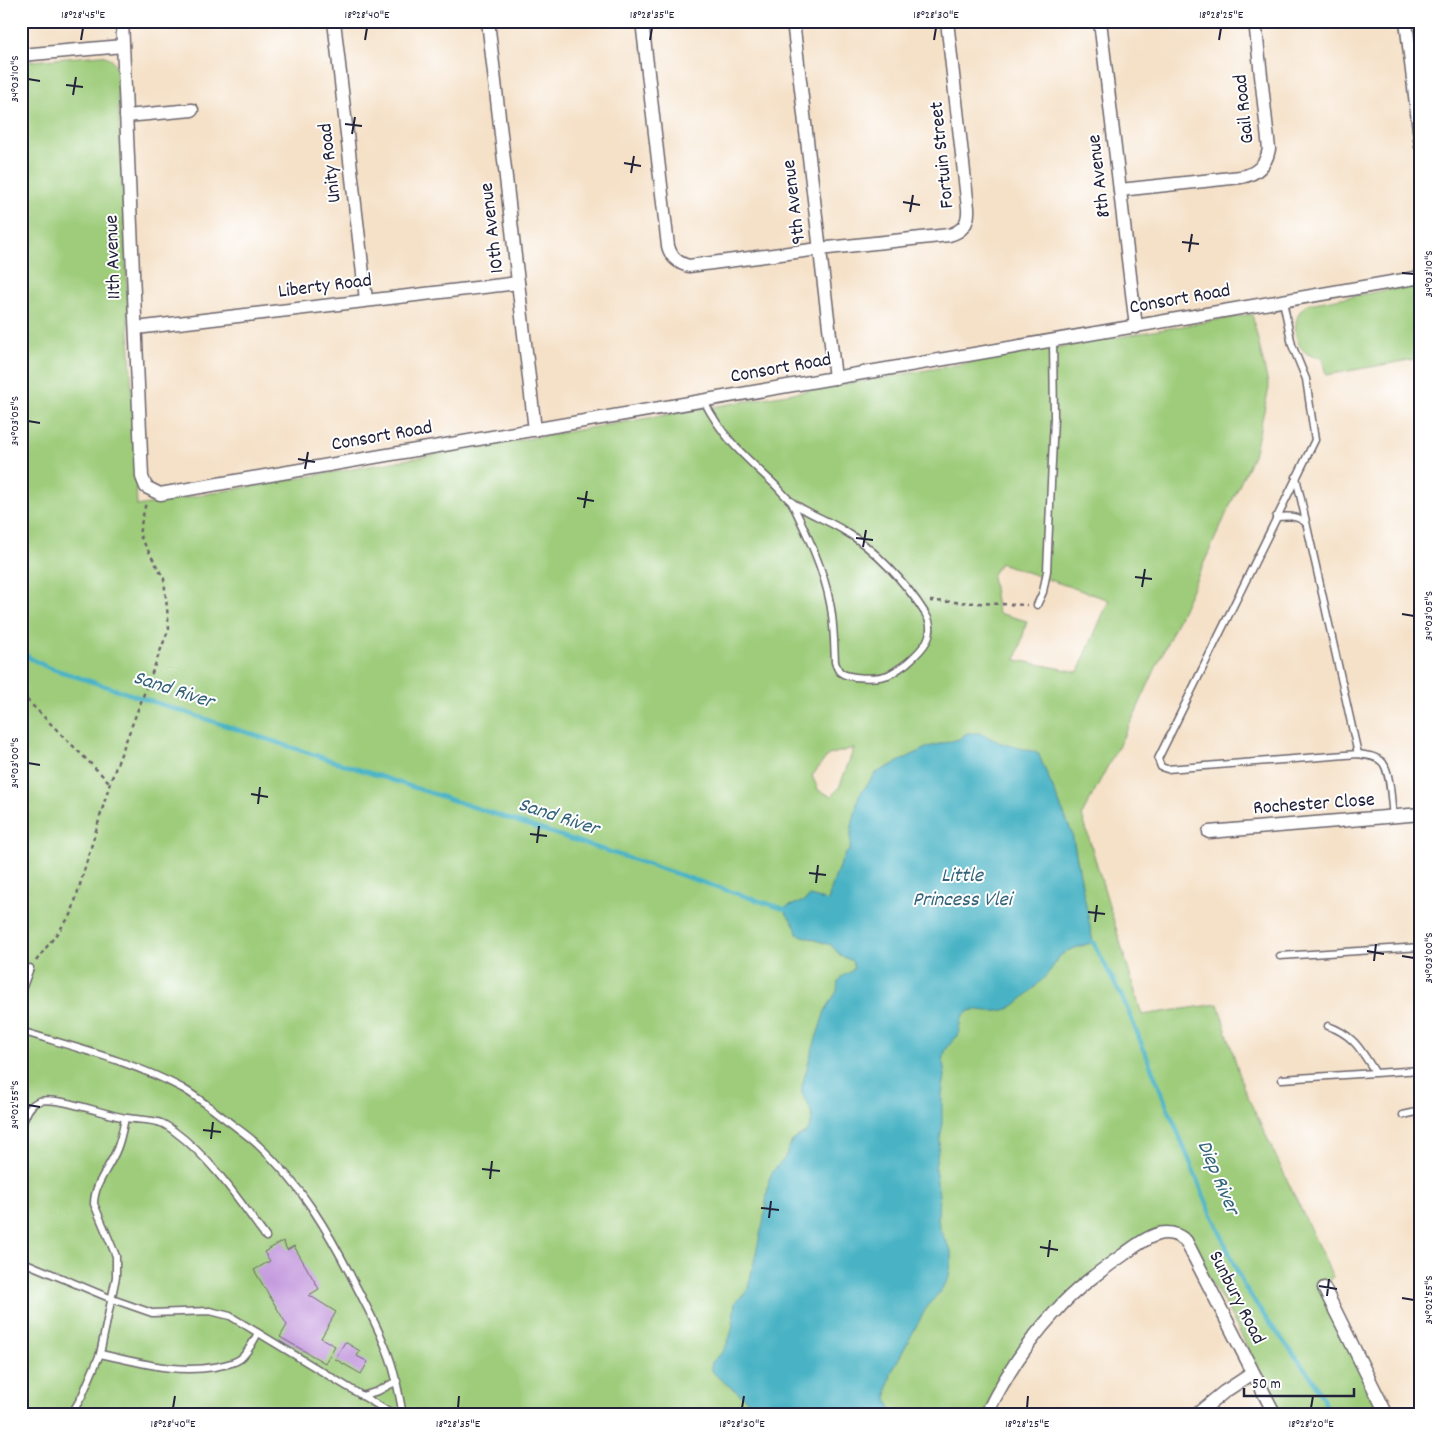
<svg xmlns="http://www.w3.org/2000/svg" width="1442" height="1436" font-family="Dekko,sans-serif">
  <rect width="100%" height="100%" fill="#fff"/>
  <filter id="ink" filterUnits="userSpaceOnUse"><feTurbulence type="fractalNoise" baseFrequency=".02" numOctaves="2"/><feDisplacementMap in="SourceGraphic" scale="10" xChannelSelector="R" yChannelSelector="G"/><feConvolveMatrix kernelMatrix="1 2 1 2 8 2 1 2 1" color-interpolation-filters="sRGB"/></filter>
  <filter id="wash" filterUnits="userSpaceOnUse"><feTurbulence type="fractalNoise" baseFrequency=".0096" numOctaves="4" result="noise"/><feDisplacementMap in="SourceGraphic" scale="20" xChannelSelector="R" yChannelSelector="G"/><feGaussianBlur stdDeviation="1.12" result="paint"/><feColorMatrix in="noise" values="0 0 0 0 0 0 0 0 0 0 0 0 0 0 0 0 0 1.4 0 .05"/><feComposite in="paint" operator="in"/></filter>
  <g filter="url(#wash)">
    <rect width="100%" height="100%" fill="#f5e1c8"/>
    <g fill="#9ecc7a" stroke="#60775a" fill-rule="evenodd">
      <path d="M 101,55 C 110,57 114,60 117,70 L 137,506 L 1252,314 L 1269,388 L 1255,451 L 1133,718 L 1082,815 L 1142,1015 L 1218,1004 L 1244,1089 L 1333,1277 L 1324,1288 L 1387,1415 L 1283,1415 L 1226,1306 L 1186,1241 L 1162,1232 L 1056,1310 L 986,1415 L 21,1415 L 21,62 ZM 1000,563 L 1109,600 L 1078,672 L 1016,660 L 1027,621 L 998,613 L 992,576 ZM 854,748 L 839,788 L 831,796 L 819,791 L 812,776 L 828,755 Z"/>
      <path d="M 1421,284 L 1421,358 L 1326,375 L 1322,358 C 1315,357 1309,356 1304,351 C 1292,340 1292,313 1308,304 Z"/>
    </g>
    <path fill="#48b3c5" stroke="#356a80" d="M 967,733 L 979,733 L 1001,743 L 1038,753 L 1072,833 L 1093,942 C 1083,946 1068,949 1061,955 C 1057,959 1055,964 1052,968 C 1045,978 1020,1003 1010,1008 C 983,1020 963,992 958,1036 L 953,1040 L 945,1051 L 943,1062 L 945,1076 L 942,1095 L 942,1128 L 935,1168 L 939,1195 L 938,1216 L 939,1228 L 951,1251 L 951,1264 L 948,1280 L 940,1292 L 928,1305 L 892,1371 L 888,1385 L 887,1398 L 893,1415 L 753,1415 C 752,1411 751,1407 750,1404 C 743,1393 711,1377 711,1367 C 711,1359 721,1356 724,1350 C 735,1329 732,1323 735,1302 L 746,1293 L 748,1288 L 764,1218 L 769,1179 L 773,1171 L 784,1159 L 792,1141 L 807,1132 L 811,1124 L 812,1116 L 810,1108 L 802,1094 L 802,1086 L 812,1051 L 825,1011 L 837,991 L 838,982 L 841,977 L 852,971 L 854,967 L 852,961 L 840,955 L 831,945 L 797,934 C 795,921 789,919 783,909 C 792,903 802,905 810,896 L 828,901 C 831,889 841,854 850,850 L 851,831 L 859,795 L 876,773 L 928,747 L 959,739 Z"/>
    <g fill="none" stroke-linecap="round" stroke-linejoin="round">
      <g stroke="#48b3c5" stroke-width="4.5">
        <path d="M 21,649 L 30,658 L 47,667 L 787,910"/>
        <path d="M 1089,940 L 1093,942 L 1124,1001 L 1208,1206 L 1244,1286 L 1268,1321 L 1312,1378 L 1331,1415"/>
      </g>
    </g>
    <g id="blocks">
      <g fill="#c296dd">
        <path d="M 283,1241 L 287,1250 L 294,1246 L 319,1289 L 309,1295 L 336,1312 L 321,1338 L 335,1346 L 325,1363 L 280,1337 L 287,1325 L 254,1270 L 270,1261 L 264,1252 Z"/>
        <path d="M 345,1342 L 360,1351 L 357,1356 L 368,1362 L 361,1374 L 335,1359 Z"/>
      </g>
    </g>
  </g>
  <g filter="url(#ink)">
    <use href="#blocks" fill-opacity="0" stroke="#6c656c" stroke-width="1"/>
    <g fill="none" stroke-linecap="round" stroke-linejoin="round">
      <g stroke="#6c656c" stroke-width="9">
        <g id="service">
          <path d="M 1283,301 L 1292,345 L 1306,379 L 1315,440 L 1158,759 L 1161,767 L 1167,769 L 1358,754 C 1366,755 1377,756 1383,763 C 1391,774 1391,803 1393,817"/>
          <path d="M 704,401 C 723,438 742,454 772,482 C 779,488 785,497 793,503 C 809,514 827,520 843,530 C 874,548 906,583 925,613 C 939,634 922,650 907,663 C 900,668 895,672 888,675 C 877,679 848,679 840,672 C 837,669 836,665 835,662 C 834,643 834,622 830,603 C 823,567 807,534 791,501"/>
          <path d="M 1296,477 L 1358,754"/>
          <path d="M 1276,517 C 1287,516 1297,515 1306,523"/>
          <path d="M 1037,605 L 1043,592 L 1047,571 L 1054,418 L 1053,341"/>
          <path d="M 1280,956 L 1421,947"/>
          <path d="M 21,992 L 30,968"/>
          <path d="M 1328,1026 C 1354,1035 1361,1050 1375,1072"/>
          <path d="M 21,1031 C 76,1048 131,1061 182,1088 C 198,1097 213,1110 228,1121 C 238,1129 249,1136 258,1145 C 301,1184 329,1232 355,1284 C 367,1307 380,1331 389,1356 C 396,1375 399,1395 403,1415"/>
          <path d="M 1282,1079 L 1421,1070"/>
          <path d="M 1403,1115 L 1421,1111"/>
          <path d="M 21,1127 C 25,1118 28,1106 37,1102 C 54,1094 107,1116 127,1118 C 138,1120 150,1119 161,1123 C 165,1124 170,1128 174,1131 C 211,1158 239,1200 266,1237"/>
          <path d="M 21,1261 L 112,1299 L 152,1313 L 210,1311 L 230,1316 L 394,1415"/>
          <path d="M 100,1354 C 138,1362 176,1374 214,1367 C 223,1365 233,1364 240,1359 C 248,1353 253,1342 258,1333"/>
          <path d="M 362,1396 L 378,1391 L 397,1381"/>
          <path d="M 71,1415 L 82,1396 L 100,1354 L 116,1277 L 116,1256 L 94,1204 C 94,1183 110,1167 117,1149 C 121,1139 123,1128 125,1118"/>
        </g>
      </g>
      <g stroke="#6c656c" stroke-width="15">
        <g id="minor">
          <path d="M 122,21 L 142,477 L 146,487 L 160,494 L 1421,277"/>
          <path d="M 334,21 L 366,300"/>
          <path d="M 488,21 L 535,430"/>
          <path d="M 642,21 L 668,246 C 671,257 677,263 689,266 L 819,249 L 949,235 C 963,231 969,223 968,208 L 947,21"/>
          <path d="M 793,21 L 835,378"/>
          <path d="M 1100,21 L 1136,327"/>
          <path d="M 1406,21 L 1421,146"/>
          <path d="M 21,55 L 123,46"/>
          <path d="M 126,116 L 192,110"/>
          <path d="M 1120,190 L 1241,177 C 1257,174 1266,165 1269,149 L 1255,21"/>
          <path d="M 136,328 L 518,283"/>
          <path d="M 1209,832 L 1421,814"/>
          <path d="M 1324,1288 L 1387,1415"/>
          <path d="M 986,1415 C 1004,1378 1028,1341 1056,1311 C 1075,1289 1099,1272 1123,1255 C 1142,1241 1164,1222 1186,1241 L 1275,1415"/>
          <path d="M 1196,1415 L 1224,1392 L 1253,1373"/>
        </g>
      </g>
      <g stroke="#6c656c" stroke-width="2.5" stroke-dasharray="4 4" stroke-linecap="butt">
        <path d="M 930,601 L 1027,605"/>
        <path d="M 21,694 L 110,783"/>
        <path d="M 36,961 L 71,915 L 110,783 L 169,628 L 164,579 L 139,534 L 146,502"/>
      </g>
      <use href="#service" stroke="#fff" stroke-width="6"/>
      <use href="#minor" stroke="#fff" stroke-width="12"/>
    </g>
  </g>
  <path fill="none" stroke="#22223b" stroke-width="2" d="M 81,40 L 83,28M 365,40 L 367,28M 650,40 L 652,28M 934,40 L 936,28M 1219,40 L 1221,28M 28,79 L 40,81M 66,85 L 83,87M 73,95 L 76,77M 345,124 L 362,126M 352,134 L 355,117M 624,163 L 641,166M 631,173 L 634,156M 903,202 L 920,205M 910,212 L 913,195M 1182,242 L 1199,244M 1189,252 L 1192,234M 1402,273 L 1414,274M 28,421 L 40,423M 298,459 L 315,462M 305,469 L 308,452M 577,498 L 594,501M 584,508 L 587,491M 856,538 L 873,540M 863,547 L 866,530M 1135,577 L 1152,579M 1142,587 L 1145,569M 1402,614 L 1414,616M 28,763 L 40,765M 251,794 L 268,797M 258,804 L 260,787M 530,834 L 547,836M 537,843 L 539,826M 809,873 L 826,875M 816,883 L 818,865M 1088,912 L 1105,914M 1095,922 L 1097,905M 1367,951 L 1384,954M 1402,956 L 1414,958M 1374,961 L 1376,944M 28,1105 L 40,1107M 203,1130 L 221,1132M 211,1139 L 213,1122M 482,1169 L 500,1171M 490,1179 L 492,1161M 761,1208 L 779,1210M 769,1218 L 771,1201M 1040,1247 L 1058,1250M 1048,1257 L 1050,1240M 1319,1286 L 1337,1289M 1327,1296 L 1329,1279M 1402,1298 L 1414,1300M 173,1408 L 175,1396M 458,1408 L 459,1396M 742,1408 L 744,1396M 1027,1408 L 1028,1396M 1311,1408 L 1313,1396"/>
  <g text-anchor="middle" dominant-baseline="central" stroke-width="4" stroke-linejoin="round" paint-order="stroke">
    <g font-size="20" fill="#22223b" stroke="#fff">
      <text transform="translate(1245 109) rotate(-96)">Gail Road</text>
      <text transform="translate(943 155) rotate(-96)">Fortuin Street</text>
      <text transform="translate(331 163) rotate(-97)">Unity Road</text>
      <text transform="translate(1100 176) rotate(-97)">8th Avenue</text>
      <text transform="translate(795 202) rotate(-97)">9th Avenue</text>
      <text transform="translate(493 228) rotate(-97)">10th Avenue</text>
      <text transform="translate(114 257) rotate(-92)">11th Avenue</text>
      <text transform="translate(325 287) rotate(-7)">Liberty Road</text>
      <text transform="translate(1180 300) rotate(-10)">Consort Road</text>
      <text transform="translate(781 369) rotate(-10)">Consort Road</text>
      <text transform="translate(382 437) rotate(-10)">Consort Road</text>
      <text transform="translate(1314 805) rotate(-4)">Rochester Close</text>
      <text transform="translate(1236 1298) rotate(63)">Sunbury Road</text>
    </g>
    <g font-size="21" font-style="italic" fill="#336379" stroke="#fff">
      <text transform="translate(173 691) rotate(18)">Sand River</text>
      <text transform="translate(558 818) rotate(18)">Sand River</text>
      <text x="962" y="877">Little<tspan x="962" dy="24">Princess Vlei</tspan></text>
      <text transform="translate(1217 1178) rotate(67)">Diep River</text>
    </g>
  </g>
  <rect width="1442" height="1436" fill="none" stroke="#fff" stroke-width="55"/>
  <path d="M1244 1388v8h110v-8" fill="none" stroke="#22223b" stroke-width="2.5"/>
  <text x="1252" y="1388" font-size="15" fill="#22223b" stroke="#ffffff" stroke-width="4" paint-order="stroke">50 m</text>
  <rect x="28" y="28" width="1386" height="1380" fill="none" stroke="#22223b" stroke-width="2"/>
  <g font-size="12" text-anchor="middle" fill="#22223b">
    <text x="83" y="18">18°28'45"E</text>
    <text x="367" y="18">18°28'40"E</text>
    <text x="652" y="18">18°28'35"E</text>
    <text x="936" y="18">18°28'30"E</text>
    <text x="1221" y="18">18°28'25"E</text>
    <text transform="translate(14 79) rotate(-90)" y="4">34°03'10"S</text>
    <text transform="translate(1428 274) rotate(-90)" y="4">34°03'10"S</text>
    <text transform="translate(14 421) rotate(-90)" y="4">34°03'05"S</text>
    <text transform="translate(1428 616) rotate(-90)" y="4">34°03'05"S</text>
    <text transform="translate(14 763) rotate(-90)" y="4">34°03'00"S</text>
    <text transform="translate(1428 958) rotate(-90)" y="4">34°03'00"S</text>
    <text transform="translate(14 1105) rotate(-90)" y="4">34°02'55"S</text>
    <text transform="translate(1428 1300) rotate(-90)" y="4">34°02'55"S</text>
    <text x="173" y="1427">18°28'40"E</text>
    <text x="458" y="1427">18°28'35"E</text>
    <text x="742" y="1427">18°28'30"E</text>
    <text x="1027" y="1427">18°28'25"E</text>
    <text x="1311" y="1427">18°28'20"E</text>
  </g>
</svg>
